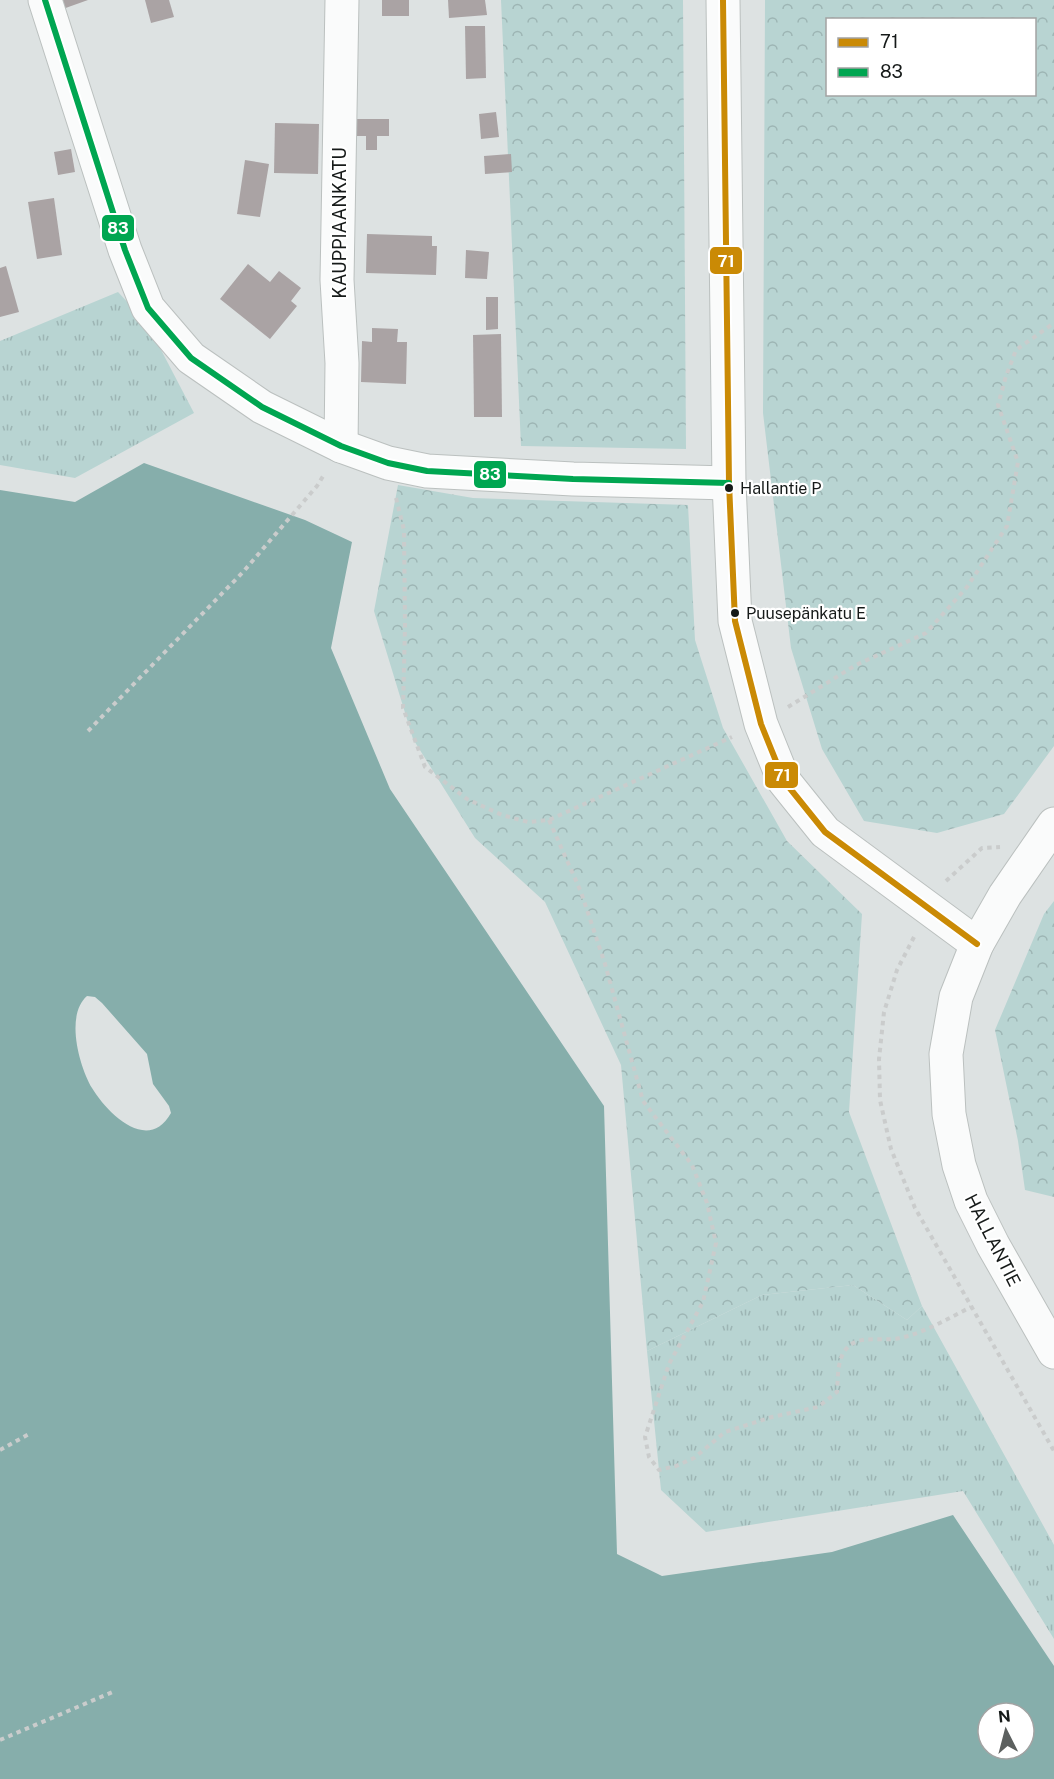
<svg xmlns="http://www.w3.org/2000/svg" width="1054" height="1779" font-family="'Public Sans',sans-serif">
  <defs>
    <pattern id="grass-tufts" width="24" height="20" patternUnits="userSpaceOnUse" patternTransform="scale(1.5)"><rect width="24" height="20" fill="#b8d4d2"/><path d="M3 7l-1-3M5 7V3M7 7l1-3M15 17l-1-3M17 17v-4M19 17l1-3" fill="none" stroke="#9db5b4"/></pattern>
    <pattern id="forest-crowns" width="20" height="18" patternUnits="userSpaceOnUse" patternTransform="scale(1.5)"><rect width="20" height="18" fill="#b8d4d2"/><path d="M2 6a3 3 0 1 1 6 0M12 15a3 3 0 1 1 6 0" fill="none" stroke="#9db5b4"/></pattern>
  </defs>
  <rect width="100%" height="100%" fill="#dde2e2"/>
  <g fill="url(#grass-tufts)">
    <path d="M 118,292 L 147,323 L 194,413 L 75,478 L 0,465 L 0,341 Z"/>
    <path d="M 853,1285 L 907,1320 L 922,1306 L 1054,1545 L 1054,1639 L 963,1491 L 706,1532 L 661,1490 L 647,1351 L 762,1295 Z"/>
  </g>
  <g fill="url(#forest-crowns)" fill-rule="evenodd">
    <path d="M 501,0 L 683,0 L 686,449 L 521,446 Z"/>
    <path d="M 765,0 L 1054,0 L 1054,746 L 1004,814 L 937,833 L 864,821 L 822,749 L 791,648 L 763,413 ZM 828,20 L 1034,20 L 1034,94 L 828,94 Z"/>
    <path d="M 398,485 L 473,498 L 688,505 L 695,640 L 723,728 L 787,841 L 862,914 L 849,1112 L 922,1306 L 907,1320 L 853,1285 L 762,1295 L 647,1351 L 621,1065 L 545,902 L 475,838 L 413,739 L 374,611 Z"/>
    <path d="M 1054,901 L 1054,1197 L 1025,1190 L 1018,1141 L 995,1030 L 1044,914 Z"/>
  </g>
  <path fill="#86aeab" fill-rule="evenodd" d="M 144,463 L 305,520 L 352,542 L 331,648 L 390,789 L 604,1106 L 617,1554 L 662,1576 L 832,1552 L 953,1515 L 1054,1666 L 1054,1779 L 0,1779 L 0,490 L 75,502 ZM 87,996 L 95,997 L 102,1003 L 147,1054 L 153,1084 L 169,1106 L 171,1113 C 148,1154 107,1113 92,1088 C 79,1066 65,1015 87,996 ZM 988,1713 L 1024,1713 L 1024,1749 L 988,1749 Z"/>
  <g fill="#aaa3a4">
    <path d="M 57,0 L 88,0 L 60,10 Z"/>
    <path d="M 145,0 L 169,0 L 174,17 L 151,23 Z"/>
    <rect x="382" y="0" width="27" height="16"/>
    <path d="M 448,0 L 485,0 L 487,15 L 449,18 Z"/>
    <path d="M 465,26 L 485,26 L 486,78 L 466,79 Z"/>
    <path d="M 496,112 L 499,137 L 481,139 L 479,114 Z"/>
    <path d="M 353,119 L 389,119 L 389,136 L 377,136 L 377,150 L 366,150 L 366,136 L 354,136 Z"/>
    <path d="M 275,123 L 319,124 L 318,174 L 274,173 Z"/>
    <path d="M 71,149 L 75,172 L 58,175 L 54,152 Z"/>
    <path d="M 511,154 L 512,172 L 485,174 L 484,156 Z"/>
    <path d="M 245,160 L 269,164 L 260,217 L 237,214 Z"/>
    <path d="M 54,198 L 62,255 L 37,259 L 28,202 Z"/>
    <path d="M 367,234 L 432,236 L 432,246 L 437,246 L 436,275 L 366,273 Z"/>
    <path d="M 466,250 L 489,252 L 487,279 L 465,278 Z"/>
    <path d="M 248,264 L 270,282 L 279,271 L 301,288 L 291,301 L 297,306 L 270,339 L 220,299 Z"/>
    <path d="M 6,266 L 19,312 L 0,317 L 0,268 Z"/>
    <path d="M 486,297 L 498,297 L 498,329 L 486,330 Z"/>
    <path d="M 372,328 L 398,329 L 397,342 L 407,342 L 406,384 L 361,382 L 362,341 L 372,342 Z"/>
    <path d="M 501,334 L 502,417 L 474,417 L 473,335 Z"/>
  </g>
  <g fill="none" stroke-linecap="round" stroke-linejoin="round">
    <g stroke="#bbc0bf" stroke-width="35">
      <g id="minor">
        <path d="M 45,0 L 125,250 L 148,308 L 191,358 L 262,407 L 341,446 L 388,463 L 427,471 L 573,479 L 729,483"/>
        <path d="M 723,0 L 729,483 L 735,621 L 761,724 L 784,781 L 825,832 L 977,944"/>
        <path d="M 341,446 L 342,363 L 337,280 L 342,0"/>
      </g>
    </g>
    <g stroke="#bbc0bf" stroke-width="35">
      <path id="tertiary" d="M 1054,824 L 1005,895 L 977,944 L 956,997 L 946,1054 L 949,1114 L 959,1165 L 971,1201 L 993,1245 L 1054,1352"/>
    </g>
    <g stroke="#cacccc" stroke-width="4" stroke-dasharray="4.5 4.5" stroke-linecap="butt">
      <path d="M 396,498 L 404,530 L 405,626 L 403,708 L 425,767 L 467,799 L 502,815 L 528,822 L 549,820 L 732,737"/>
      <path d="M 788,707 L 856,665 L 926,633 L 967,587 L 1007,526 L 1018,462 L 998,405 L 1006,376 L 1016,350 L 1054,323"/>
      <path d="M 88,731 L 243,572 L 317,486 L 325,473"/>
      <path d="M 549,820 L 581,892 L 605,964 L 643,1101 L 692,1165 L 707,1203 L 716,1243 L 703,1302 L 669,1364 L 645,1437 L 649,1457 L 659,1470 L 676,1466 L 694,1458 L 725,1432 L 772,1417 L 818,1407 L 837,1392 C 838,1378 837,1358 847,1348 C 859,1334 883,1342 900,1338 C 924,1333 949,1318 971,1307"/>
      <path d="M 946,881 L 982,848 L 1000,847"/>
      <path d="M 914,937 L 897,970 L 884,1012 L 879,1059 L 880,1100 L 891,1149 L 915,1208 L 1054,1451"/>
      <path d="M 0,1450 L 29,1434"/>
      <path d="M 0,1740 L 115,1691"/>
    </g>
    <use href="#minor" stroke="#fafbfb" stroke-width="33"/>
    <use href="#tertiary" stroke="#fafbfb" stroke-width="33"/>
    <g stroke="#fff" stroke-width="10">
      <path id="bus-1" d="M 723,0 L 729,483 L 735,621 L 761,724 L 784,781 L 825,832 L 977,944"/>
    </g>
    <g stroke="#fff" stroke-width="10">
      <path id="bus-2" d="M 45,0 L 125,250 L 148,308 L 191,358 L 262,407 L 341,446 L 388,463 L 427,471 L 573,479 L 729,483"/>
    </g>
    <use href="#bus-1" stroke="#ca8a05" stroke-width="6"/>
    <use href="#bus-2" stroke="#00a651" stroke-width="6"/>
  </g>
  <g fill="#161a19" stroke="#fff" stroke-width="2">
    <circle cx="729" cy="488" r="5"/>
    <circle cx="735" cy="613" r="5"/>
  </g>
  <g text-anchor="middle" dominant-baseline="central" stroke-width="4.5" stroke-linejoin="round" paint-order="stroke">
    <g font-size="16" fill="#161a19" stroke="#fff" text-anchor="start">
      <text x="740" y="488">Hallantie P</text>
      <text x="746" y="613">Puusepänkatu E</text>
    </g>
    <g font-size="18" fill="#161a19" stroke="#fff">
      <text transform="translate(339 223) rotate(-90)">KAUPPIAANKATU</text>
      <text transform="translate(993 1240) rotate(63)">HALLANTIE</text>
    </g>
  </g>
  <g stroke="#fff" stroke-width="2">
    <rect x="101" y="214" width="34" height="28" rx="6" fill="#00a651"/>
    <rect x="709" y="246" width="34" height="29" rx="6" fill="#ca8a05"/>
    <rect x="473" y="460" width="34" height="29" rx="6" fill="#00a651"/>
    <rect x="764" y="761" width="35" height="28" rx="6" fill="#ca8a05"/>
  </g>
  <g font-size="16" text-anchor="middle" font-weight="bold" fill="#fff">
    <text x="118" y="234">83</text>
    <text x="726" y="267">71</text>
    <text x="490" y="480">83</text>
    <text x="782" y="781">71</text>
  </g>
  <rect x="826" y="18" width="210" height="78" fill="#ffffff" stroke="#a2a3a3" stroke-width="1.5"/>
  <rect x="838" y="38" width="30" height="9" fill="#ca8a05" stroke="#a2a3a3" stroke-width="1.5"/>
  <text x="880" y="48" font-size="18" fill="#161a19">71</text>
  <rect x="838" y="68" width="30" height="9" fill="#00a651" stroke="#a2a3a3" stroke-width="1.5"/>
  <text x="880" y="78" font-size="18" fill="#161a19">83</text>
  <g transform="translate(1006 1731) rotate(354)"><circle r="28" fill="#ffffff" stroke="#a2a3a3" stroke-width="1.5"/>
  <path d="M0-4.5L10 22L0 15L-10 22Z" fill="#5c605f"/>
  <text y="-9" font-size="16" font-weight="bold" text-anchor="middle" fill="#161a19">N</text>
  </g>
</svg>
